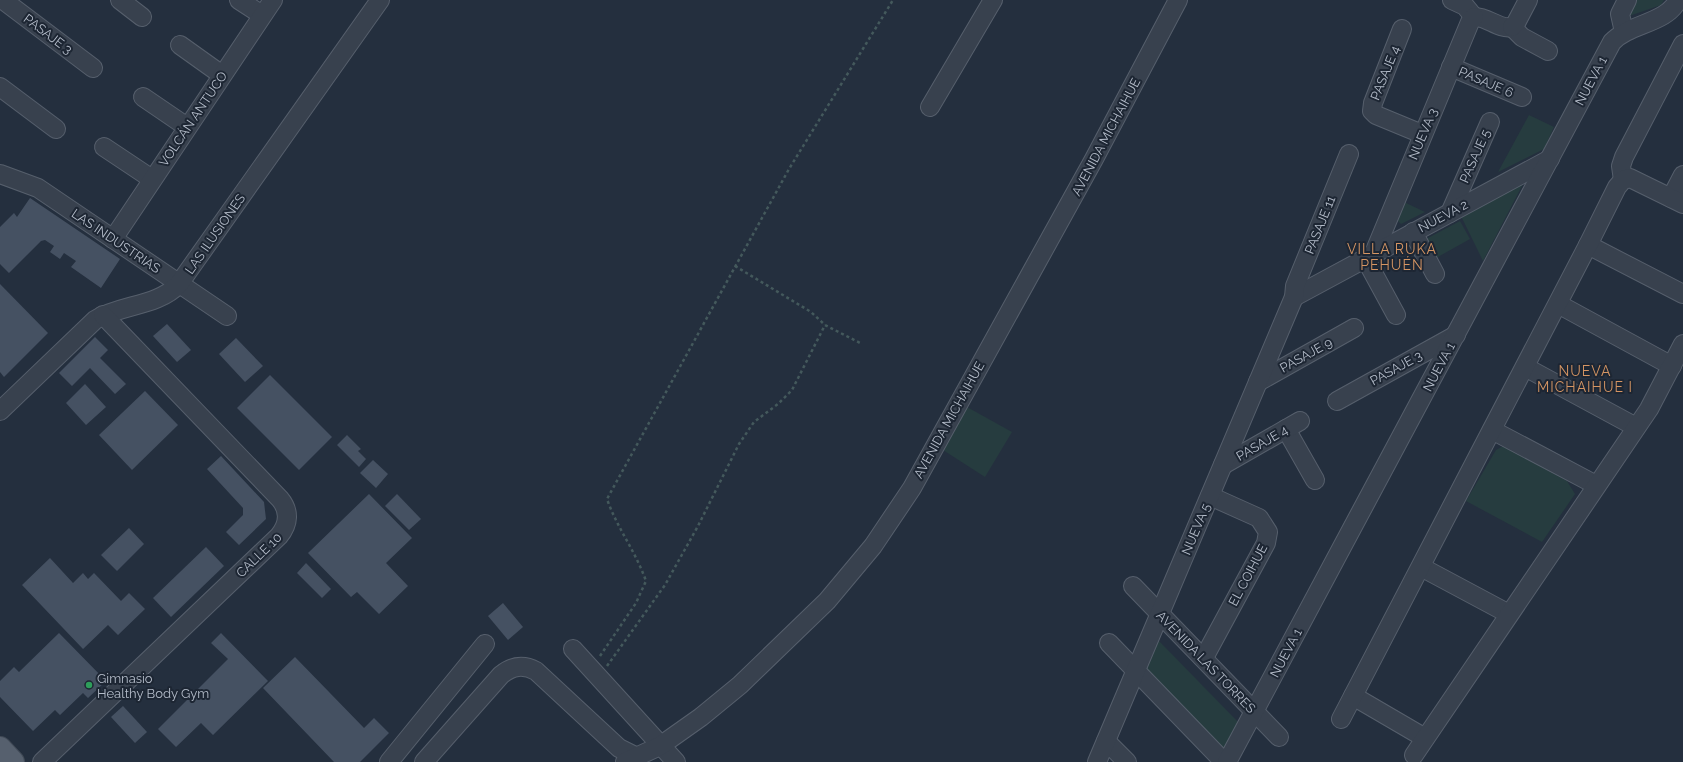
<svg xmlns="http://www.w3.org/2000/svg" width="1683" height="762" font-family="Raleway,sans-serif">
  <rect width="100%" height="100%" fill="#242f3e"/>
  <g fill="#263c3f">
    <path d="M 1631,0 L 1664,0 L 1661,5 L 1629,16 Z"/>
    <path d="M 1529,115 L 1554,127 L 1544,149 L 1498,172 Z"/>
    <path d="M 1524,182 L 1483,261 L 1461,216 Z"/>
    <path d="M 1404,202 L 1425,212 L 1401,224 L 1397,220 Z"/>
    <path d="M 1460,221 L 1470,239 L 1436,258 L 1426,239 Z"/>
    <path d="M 967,407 L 1012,432 L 985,477 L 943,450 Z"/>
    <path d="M 1503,446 L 1567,481 L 1575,494 L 1542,542 L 1466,501 L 1496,450 Z"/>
    <path d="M 1154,640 L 1159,641 L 1239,723 L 1227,751 L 1222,751 L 1146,670 L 1144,665 Z"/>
  </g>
  <g fill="#455162">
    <path d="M 30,198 L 120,259 L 101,288 L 71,267 L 76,261 L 64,253 L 60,259 L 50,252 L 54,246 L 45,240 L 41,241 L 9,273 L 0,264 L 0,227 L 14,213 L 17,217 Z"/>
    <path d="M 0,284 L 48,333 L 4,377 L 0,372 Z"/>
    <path d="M 167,324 L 191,350 L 177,362 L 153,336 Z"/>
    <path d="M 95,337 L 108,350 L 100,358 L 126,384 L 115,394 L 90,368 L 72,386 L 59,373 Z"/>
    <path d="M 236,338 L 263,366 L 245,382 L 219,354 Z"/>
    <path d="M 270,375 L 332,437 L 299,470 L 237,408 Z"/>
    <path d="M 85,384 L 106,407 L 86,425 L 66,403 Z"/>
    <path d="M 145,391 L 178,425 L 132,470 L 99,435 Z"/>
    <path d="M 347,435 L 361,449 L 358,451 L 366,459 L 359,467 L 337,445 Z"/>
    <path d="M 221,456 L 264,502 L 266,519 L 239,545 L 226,532 L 243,515 L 243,508 L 207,469 Z"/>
    <path d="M 373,460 L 388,474 L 376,488 L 360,473 Z"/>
    <path d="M 369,494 L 412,538 L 386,563 L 408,586 L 379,614 L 357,592 L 351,597 L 308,553 Z"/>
    <path d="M 397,494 L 421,519 L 409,530 L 385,506 Z"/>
    <path d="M 129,528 L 144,544 L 117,571 L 101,555 Z"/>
    <path d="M 206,547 L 224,566 L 171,617 L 153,598 Z"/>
    <path d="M 50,558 L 73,583 L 83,573 L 88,579 L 94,573 L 121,601 L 129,593 L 145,609 L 118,635 L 108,625 L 83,649 L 22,585 Z"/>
    <path d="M 306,563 L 331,589 L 322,598 L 297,573 Z"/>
    <path d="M 503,603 L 523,627 L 508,640 L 488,616 Z"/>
    <path d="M 59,633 L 106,681 L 88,698 L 83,693 L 60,715 L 55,710 L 33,731 L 0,697 L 0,681 L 14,667 L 19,672 Z"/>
    <path d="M 221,633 L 268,681 L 213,735 L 201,723 L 176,747 L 158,729 L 228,659 L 211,643 Z"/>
    <path d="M 295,657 L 364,728 L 374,718 L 389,733 L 360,762 L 334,762 L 263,688 Z"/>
    <path d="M 123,706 L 147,732 L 135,743 L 111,717 Z"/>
  </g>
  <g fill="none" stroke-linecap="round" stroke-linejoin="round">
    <g stroke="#565f6c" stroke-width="20">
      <g id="minor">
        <path d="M 3,0 L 93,68"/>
        <path d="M 120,0 L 142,17"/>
        <path d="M 239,0 L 262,15"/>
        <path d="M 1452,0 L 1465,6 L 1474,17"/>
        <path d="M 1474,17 C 1487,16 1499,30 1512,27"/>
        <path d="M 1512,27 L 1522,37 L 1548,51"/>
        <path d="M 1512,27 L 1516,23 L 1528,0"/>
        <path d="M 1402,29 L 1373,103 L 1372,111 L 1376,115 L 1422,134"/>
        <path d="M 1624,32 L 1620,14 L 1627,0"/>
        <path d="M 180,45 L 222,75"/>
        <path d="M 1451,67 L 1522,97"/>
        <path d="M 0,87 L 56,129"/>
        <path d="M 143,97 L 187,127"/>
        <path d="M 930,107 L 993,0"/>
        <path d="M 104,147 L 152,179"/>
        <path d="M 0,174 L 38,188 L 227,316"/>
        <path d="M 1623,180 L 1621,166 L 1624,157 L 1683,44"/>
        <path d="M 1671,198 L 1683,175"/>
        <path d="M 1450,213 L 1490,122"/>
        <path d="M 1413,232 L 1435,274"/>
        <path d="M 113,239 L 273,0"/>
        <path d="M 1588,245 L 1683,294"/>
        <path d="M 1374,253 L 1470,22 L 1474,17"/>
        <path d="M 1365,258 L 1396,315"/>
        <path d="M 1294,297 L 1550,159"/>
        <path d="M 1558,304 L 1672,366"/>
        <path d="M 1525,367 L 1636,427"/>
        <path d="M 1258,382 L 1354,328"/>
        <path d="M 1337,401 L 1456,335"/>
        <path d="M 0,411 L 95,320 C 121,304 157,307 179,284 L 380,0"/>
        <path d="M 1286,429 L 1315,480"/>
        <path d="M 1492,430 L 1596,485"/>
        <path d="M 1223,465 L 1300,421"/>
        <path d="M 1421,567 L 1509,614"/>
        <path d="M 1133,586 L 1279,737"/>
        <path d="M 1109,643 L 1224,762"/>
        <path d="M 573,649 L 676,762"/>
        <path d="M 1202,657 L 1206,654 L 1266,543 L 1268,532 L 1259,518 L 1210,496"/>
        <path d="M 1353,696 L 1425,738"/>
        <path d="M 1341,719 L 1588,245 L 1617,187 L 1623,180 L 1630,178 L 1683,204"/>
        <path d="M 1106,741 L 1127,762"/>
        <path d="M 1414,755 L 1649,409 L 1683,344"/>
        <path d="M 42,762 L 279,536 C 289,524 290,511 280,499 L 103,315"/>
        <path d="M 389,762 L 485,644"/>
        <path d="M 424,762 L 501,675 C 512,666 523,664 536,671 L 619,748 L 637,757"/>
        <path d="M 625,762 L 660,746 L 701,717 L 740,685 L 827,601 L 873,546 L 912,488 L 1094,159 L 1178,0"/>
        <path d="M 1097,762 L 1294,297 L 1295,286 L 1349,154"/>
        <path d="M 1227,762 L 1612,42 C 1630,23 1666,24 1678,0"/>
      </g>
    </g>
    <g stroke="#414a57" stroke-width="24">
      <path id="major" d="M 0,748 L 13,762"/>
    </g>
    <g stroke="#44595c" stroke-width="2.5" stroke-dasharray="3 3" stroke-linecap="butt">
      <path d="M 735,266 L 811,312 L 825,325 L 862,344"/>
      <path d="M 600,656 L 636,603 L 646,581 C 636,552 617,528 607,499 L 789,169 L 893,0"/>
      <path d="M 607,666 L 665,585 L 698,526 L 739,444 L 754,422 L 778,404 L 792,390 L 825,325"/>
    </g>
    <use href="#minor" stroke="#38414e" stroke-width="18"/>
    <use href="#major" stroke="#56606e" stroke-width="22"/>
  </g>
  <circle fill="#2e9e5b" stroke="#1d2633" stroke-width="1.5" cx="89" cy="685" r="4"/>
  <g text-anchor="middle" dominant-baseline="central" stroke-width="4" stroke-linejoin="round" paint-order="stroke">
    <g font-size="13" fill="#b4bcc9" stroke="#1d2633">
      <text transform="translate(48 34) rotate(37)">PASAJE 3</text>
      <text transform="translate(1385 73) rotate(-68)">PASAJE 4</text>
      <text transform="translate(1591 81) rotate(-62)">NUEVA 1</text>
      <text transform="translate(1486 82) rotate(23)">PASAJE 6</text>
      <text transform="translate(193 119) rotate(-56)">VOLCÁN ANTUCO</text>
      <text transform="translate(1423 134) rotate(-67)">NUEVA 3</text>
      <text transform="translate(1106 137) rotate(-62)">AVENIDA MICHAIHUE</text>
      <text transform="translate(1475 156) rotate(-66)">PASAJE 5</text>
      <text transform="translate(1443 216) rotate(-28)">NUEVA 2</text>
      <text transform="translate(1320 225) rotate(-68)">PASAJE 11</text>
      <text transform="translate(215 234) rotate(-55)">LAS ILUSIONES</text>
      <text transform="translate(116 241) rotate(34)">LAS INDUSTRIAS</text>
      <text transform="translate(1306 355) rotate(-29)">PASAJE 9</text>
      <text transform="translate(1439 367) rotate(-62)">NUEVA 1</text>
      <text transform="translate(1396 368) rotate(-29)">PASAJE 3</text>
      <text transform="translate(949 420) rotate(-61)">AVENIDA MICHAIHUE</text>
      <text transform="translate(1262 443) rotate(-30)">PASAJE 4</text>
      <text transform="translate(1196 529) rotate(-67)">NUEVA 5</text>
      <text transform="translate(259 555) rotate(-44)">CALLE 10</text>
      <text transform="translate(1248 575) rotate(-62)">EL COIHUE</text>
      <text transform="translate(1286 653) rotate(-62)">NUEVA 1</text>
      <text transform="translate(1206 662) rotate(46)">AVENIDA LAS TORRES</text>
    </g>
    <g font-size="13" fill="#b4bcc9" stroke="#1d2633" text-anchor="start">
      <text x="97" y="678">Gimnasio<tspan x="97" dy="15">Healthy Body Gym</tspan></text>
    </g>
    <g font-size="14" letter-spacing="1" fill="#d59563" stroke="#1d2633">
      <text x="1392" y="249">VILLA RUKA<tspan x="1392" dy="16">PEHUÉN</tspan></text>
      <text x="1585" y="371">NUEVA<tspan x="1585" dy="16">MICHAIHUE I</tspan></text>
    </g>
  </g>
</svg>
